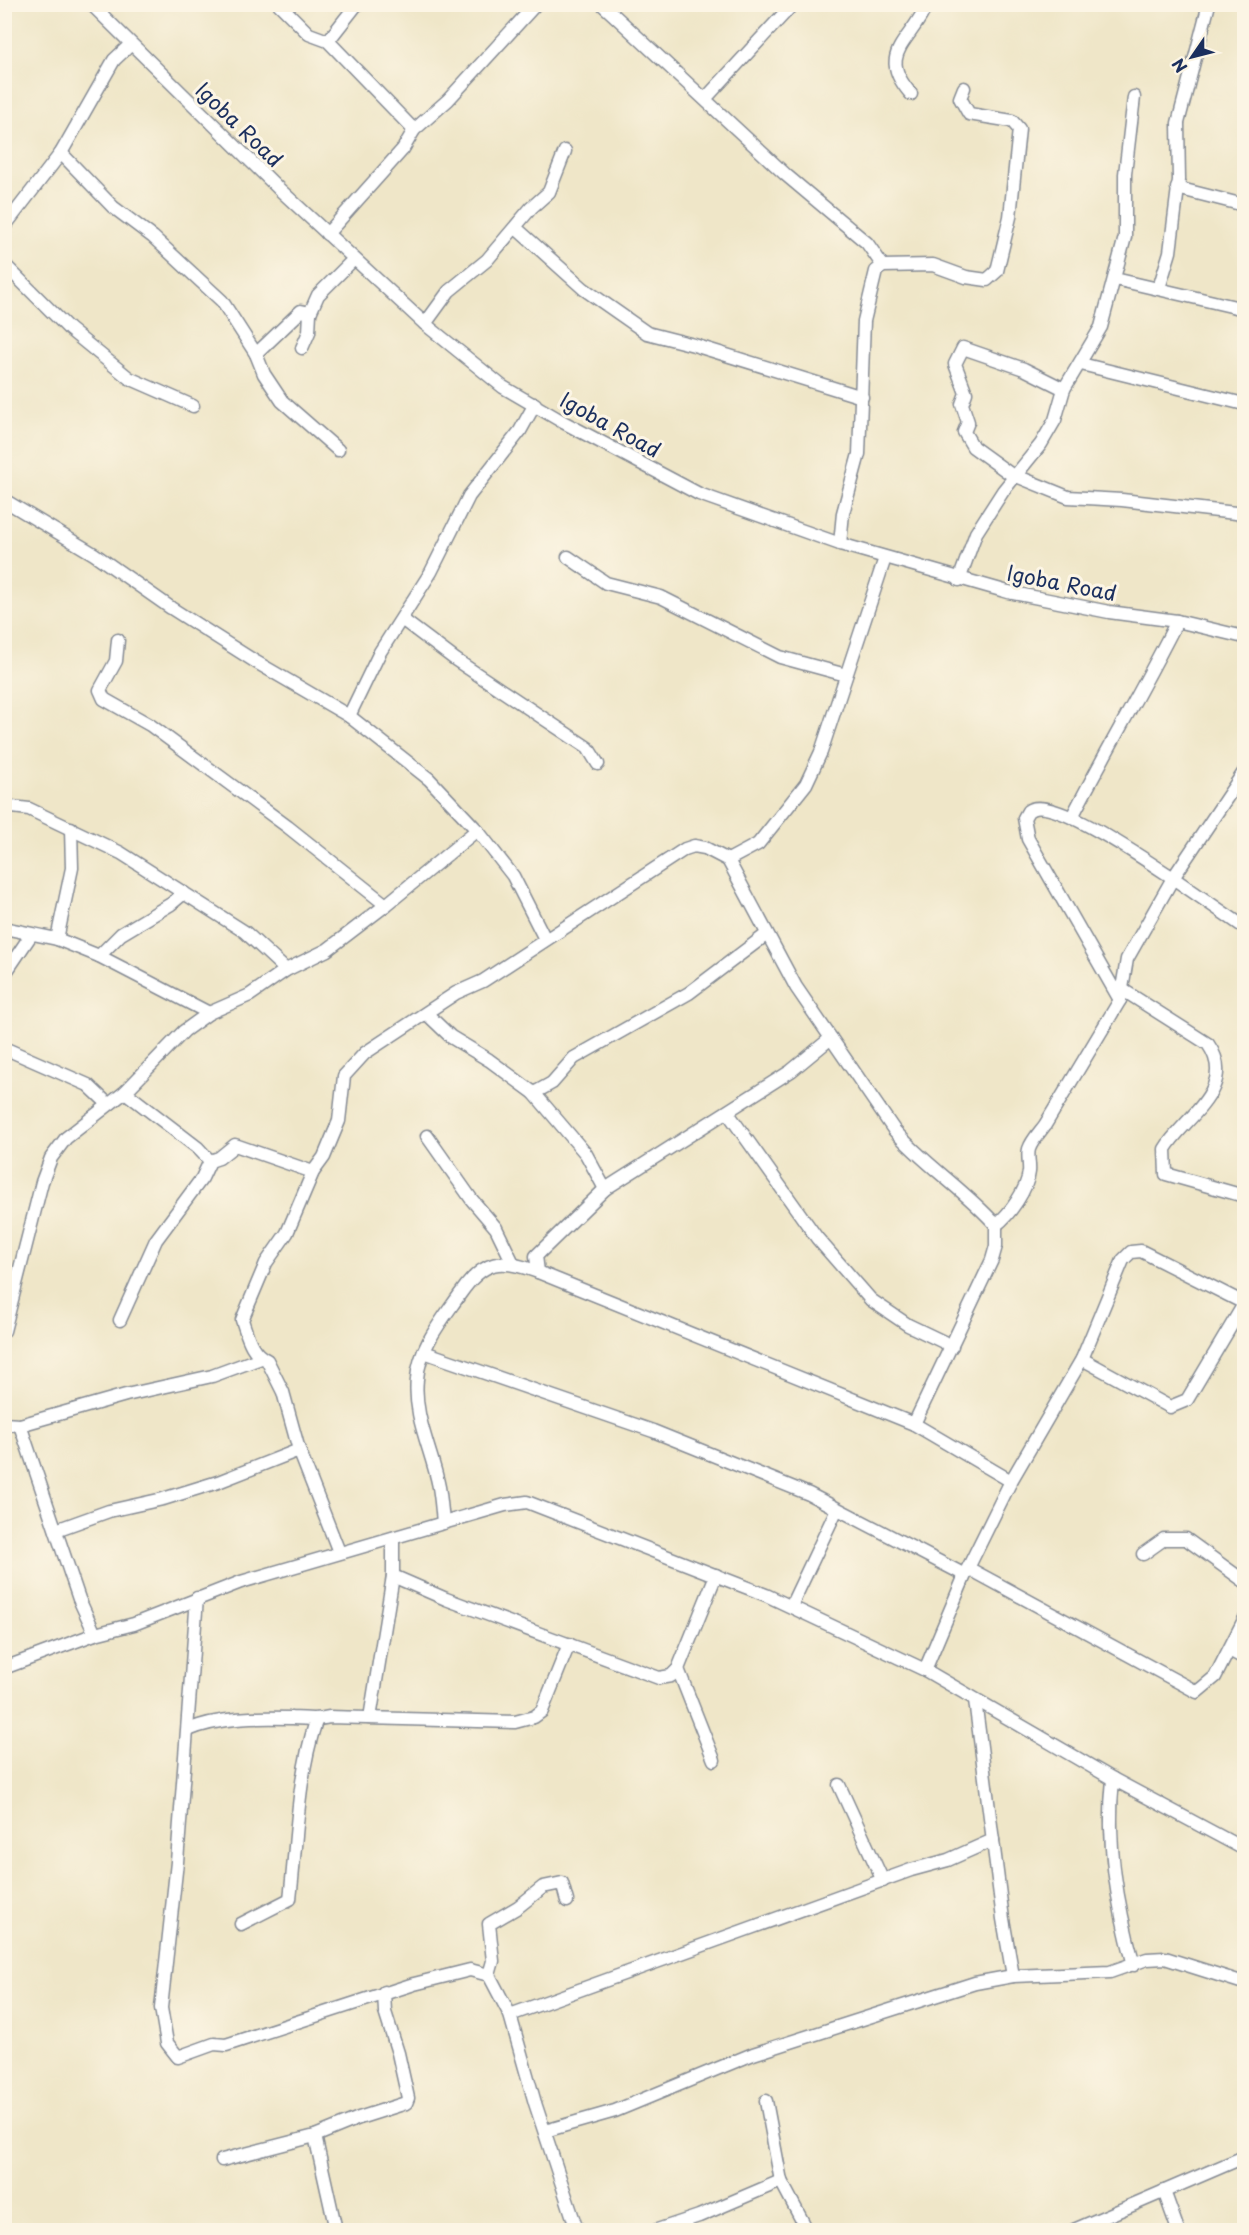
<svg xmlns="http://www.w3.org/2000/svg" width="1249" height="2235" font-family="'Playpen Sans',sans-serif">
  <rect width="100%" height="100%" fill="#fcf5e5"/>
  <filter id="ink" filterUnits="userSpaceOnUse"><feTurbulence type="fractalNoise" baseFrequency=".0167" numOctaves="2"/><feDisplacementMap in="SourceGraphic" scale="12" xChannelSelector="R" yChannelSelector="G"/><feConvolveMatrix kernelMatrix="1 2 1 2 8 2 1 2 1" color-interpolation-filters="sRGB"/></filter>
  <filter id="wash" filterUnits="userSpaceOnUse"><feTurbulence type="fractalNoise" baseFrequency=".008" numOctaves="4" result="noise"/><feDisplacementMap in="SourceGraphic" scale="24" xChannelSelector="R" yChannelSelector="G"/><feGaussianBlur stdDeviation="1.35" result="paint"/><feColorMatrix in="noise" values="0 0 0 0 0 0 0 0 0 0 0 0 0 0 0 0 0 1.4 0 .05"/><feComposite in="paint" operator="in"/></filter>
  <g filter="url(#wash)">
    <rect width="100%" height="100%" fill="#efe6c8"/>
  </g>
  <g filter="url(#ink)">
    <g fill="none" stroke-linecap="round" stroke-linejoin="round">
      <g stroke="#858a93" stroke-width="15">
        <g id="minor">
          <path d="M 91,4 L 278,188 L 425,324 L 503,387 L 563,422 L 699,494 L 840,544 L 1008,592 L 1109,612 L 1177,621 L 1244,637"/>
          <path d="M 279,4 L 309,34 L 328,41 L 414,130"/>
          <path d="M 602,4 L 786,175 L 867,243 L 883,266"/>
          <path d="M 328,41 L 357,4"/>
          <path d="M 911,94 C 875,53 911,43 927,4"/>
          <path d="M 706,98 L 793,4"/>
          <path d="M 61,153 L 113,207 L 153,237 L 222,301 L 256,354 L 264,374 L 282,401 L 338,450"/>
          <path d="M 1177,188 L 1244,205"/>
          <path d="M 4,227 L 61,153 L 114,60 L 130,45"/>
          <path d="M 516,228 L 584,289 L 647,333 L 694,345 L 862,397"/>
          <path d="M 327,234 L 403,149 L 414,130 L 448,100 L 536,4"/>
          <path d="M 4,264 L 69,329 L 129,378 L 193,406"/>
          <path d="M 1115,279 L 1244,309"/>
          <path d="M 1159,288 L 1170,252 L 1179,180 L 1178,123 L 1209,4"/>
          <path d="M 425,324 L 449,291 L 487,260 L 531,208 L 549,192 L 565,151"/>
          <path d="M 302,348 L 309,332 L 310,313 L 318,295 L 354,259"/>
          <path d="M 256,354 L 301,311 L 310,313"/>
          <path d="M 1081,364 L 1244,404"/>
          <path d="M 1064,389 L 1024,369 L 963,348 L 955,364 L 966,393 L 962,404 L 968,422 L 964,432 L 973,447 L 1009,473 L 1068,497 L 1122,500 L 1244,514"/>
          <path d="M 4,500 L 94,554 L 171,608 L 256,662 L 349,716 L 429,779 L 477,830 L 513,876 L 545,939"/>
          <path d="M 840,544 L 843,513 L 859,454 L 864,321 L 876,271 L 883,266 L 933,265 L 966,277 L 987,280 L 997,271 L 1010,217 L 1019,129 L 1012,121 L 969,114 L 960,98 L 964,88"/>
          <path d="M 568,557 L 606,583 L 661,597 L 780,657 L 846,675"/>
          <path d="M 959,580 L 976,533 L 1003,491 L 1041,444 L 1055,420 L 1064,389 L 1101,327 L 1125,237 L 1125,174 L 1134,97"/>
          <path d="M 403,620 L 456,660 L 588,748 L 598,764"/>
          <path d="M 118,640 L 116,661 L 100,690 L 104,699 L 150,725 L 288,827 L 386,905"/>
          <path d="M 349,716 L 380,652 L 431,572 L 469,496 L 520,431 L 535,404"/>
          <path d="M 4,806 L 29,809 L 121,853 L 245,932 L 286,970"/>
          <path d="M 1072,817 C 1106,751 1144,687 1177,621"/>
          <path d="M 728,860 L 758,844 L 806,784 L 821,752 L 885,558"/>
          <path d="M 4,928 L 57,939 L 99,956 L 209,1013"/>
          <path d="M 57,939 L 72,868 L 71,828"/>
          <path d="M 99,956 L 121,934 L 171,904 L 184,893"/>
          <path d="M 4,975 L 31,935"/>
          <path d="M 1123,990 L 1208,1044 C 1239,1088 1183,1118 1165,1149 L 1166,1174 L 1244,1196"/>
          <path d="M 1120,1000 L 1028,839 L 1024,818 L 1028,811 C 1050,793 1150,863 1173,878 L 1244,772"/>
          <path d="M 427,1014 L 451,1037 L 489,1060 L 534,1093 L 586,1154 L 605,1189"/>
          <path d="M 4,1048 L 88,1085 L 108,1104"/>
          <path d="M 534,1093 L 552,1083 L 574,1058 L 689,993 L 767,934"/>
          <path d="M 728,1113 L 817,1238 L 871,1300 L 908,1325 L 952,1346"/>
          <path d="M 427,1136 L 472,1200 L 496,1228 L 513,1263"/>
          <path d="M 210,1161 L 219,1158 L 235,1145 L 313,1172"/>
          <path d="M 996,1225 C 1010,1214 1027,1190 1029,1172 C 1030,1165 1027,1156 1029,1149 C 1032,1140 1040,1132 1045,1125 L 1120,1000 L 1127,959 L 1173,878 L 1244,927"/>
          <path d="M 538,1272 L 536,1256 L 605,1189 L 791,1071 L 831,1038"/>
          <path d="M 120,1320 L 156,1240 L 202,1178 L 210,1161 L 198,1148 L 125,1092"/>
          <path d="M 4,1331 L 42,1182 L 51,1158 L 66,1138 L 125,1092 L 184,1031 L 209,1013 L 250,995 L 286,970 L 327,950 L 386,905 L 477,830"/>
          <path d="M 424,1352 L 653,1431 L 809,1494 L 965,1575"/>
          <path d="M 1082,1359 L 1170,1407 L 1187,1400 L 1244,1304"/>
          <path d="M 4,1424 L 20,1425 L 126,1395 L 212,1376 L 261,1358"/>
          <path d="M 20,1425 L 79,1599 L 95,1634"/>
          <path d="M 443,1523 C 442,1511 441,1499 439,1487 C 432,1450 413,1417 417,1379 C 419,1347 443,1319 460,1294 C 484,1259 501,1258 538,1272 L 914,1424 L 1011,1481"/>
          <path d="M 56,1530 L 109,1511 L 163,1499 L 218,1482 L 299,1450"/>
          <path d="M 339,1552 L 299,1450 L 283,1392 L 267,1360 C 251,1354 247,1334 242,1320 L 266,1263 L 287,1233 L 313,1172 L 324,1157 L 339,1121 L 344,1076 L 365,1053 L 456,993 L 483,981 L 685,849 L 694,846 L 705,848 L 728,860 L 796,987 L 894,1130 C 925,1165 965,1190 996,1225 L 996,1246 L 992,1260 L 914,1424"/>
          <path d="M 1143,1554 L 1164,1539 L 1186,1539 L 1244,1581"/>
          <path d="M 968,1568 L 1197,1692 L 1215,1677 L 1244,1620"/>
          <path d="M 393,1576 L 446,1599 L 659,1678 L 671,1676 L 678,1669 L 716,1575"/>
          <path d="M 197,1598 L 177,1862 L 161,2008 L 167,2043 L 178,2057 L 214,2044 L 226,2045 L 414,1984 L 470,1970 L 489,1975 L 510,2015 L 535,2103 L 577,2230"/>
          <path d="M 791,1606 L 837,1509"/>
          <path d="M 1231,1651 L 1244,1658"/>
          <path d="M 4,1668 L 95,1634 L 134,1624 L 241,1582 L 505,1505 L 527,1502 L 766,1595 L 925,1670 L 1113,1779 L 1244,1849"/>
          <path d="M 678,1669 L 714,1760"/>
          <path d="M 925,1670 L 968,1568 L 1011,1481 L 1082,1359 L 1123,1260 L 1131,1252 L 1141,1251 L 1244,1303"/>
          <path d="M 975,1700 L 1003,1919 L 1013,1976"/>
          <path d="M 370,1718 L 393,1576 L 393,1538"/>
          <path d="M 188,1730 C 218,1717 259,1717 292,1718 C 306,1718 315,1721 329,1717 L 515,1722 L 534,1717 L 542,1711 L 569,1644"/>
          <path d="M 1113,1779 C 1106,1843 1117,1904 1134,1965"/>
          <path d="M 839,1785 L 883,1881"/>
          <path d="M 241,1924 L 290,1899 C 297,1839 297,1779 316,1721"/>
          <path d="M 489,1975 L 493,1961 L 489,1924 L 518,1907 L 543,1887 L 562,1883 L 567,1901"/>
          <path d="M 510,2015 L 911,1870 L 948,1860 L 993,1840"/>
          <path d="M 766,2101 L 781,2181"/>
          <path d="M 545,2131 L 615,2111 L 753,2054 L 975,1983 L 1013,1976 L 1110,1972 L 1147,1959 L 1165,1958 L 1244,1983"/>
          <path d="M 315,2136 L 336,2230"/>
          <path d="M 222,2160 L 315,2136 L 359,2118 L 406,2103 L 408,2098 L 398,2053 L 385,2012 L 384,1992"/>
          <path d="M 1164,2191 L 1178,2230"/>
          <path d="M 657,2230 L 699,2216 L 781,2181 L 807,2230"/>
          <path d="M 1074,2230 L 1244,2157"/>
        </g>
      </g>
      <use href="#minor" stroke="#fff" stroke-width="12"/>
    </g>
  </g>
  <g text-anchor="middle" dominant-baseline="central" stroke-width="6" stroke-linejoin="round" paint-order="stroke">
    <g font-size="21" fill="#1b2f5e" stroke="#fcf5e5">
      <text transform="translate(240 124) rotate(44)">Igoba Road</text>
      <text transform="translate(611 424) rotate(29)">Igoba Road</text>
      <text transform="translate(1062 582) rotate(11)">Igoba Road</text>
    </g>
  </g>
  <rect width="1249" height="2235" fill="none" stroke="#fcf5e5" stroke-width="24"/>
  <g transform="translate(1192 57) rotate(235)" stroke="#fcf5e5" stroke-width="4.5" paint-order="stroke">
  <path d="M0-4.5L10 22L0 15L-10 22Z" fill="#1b2f5e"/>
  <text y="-9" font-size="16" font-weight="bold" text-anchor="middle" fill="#1b2f5e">N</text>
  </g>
</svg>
